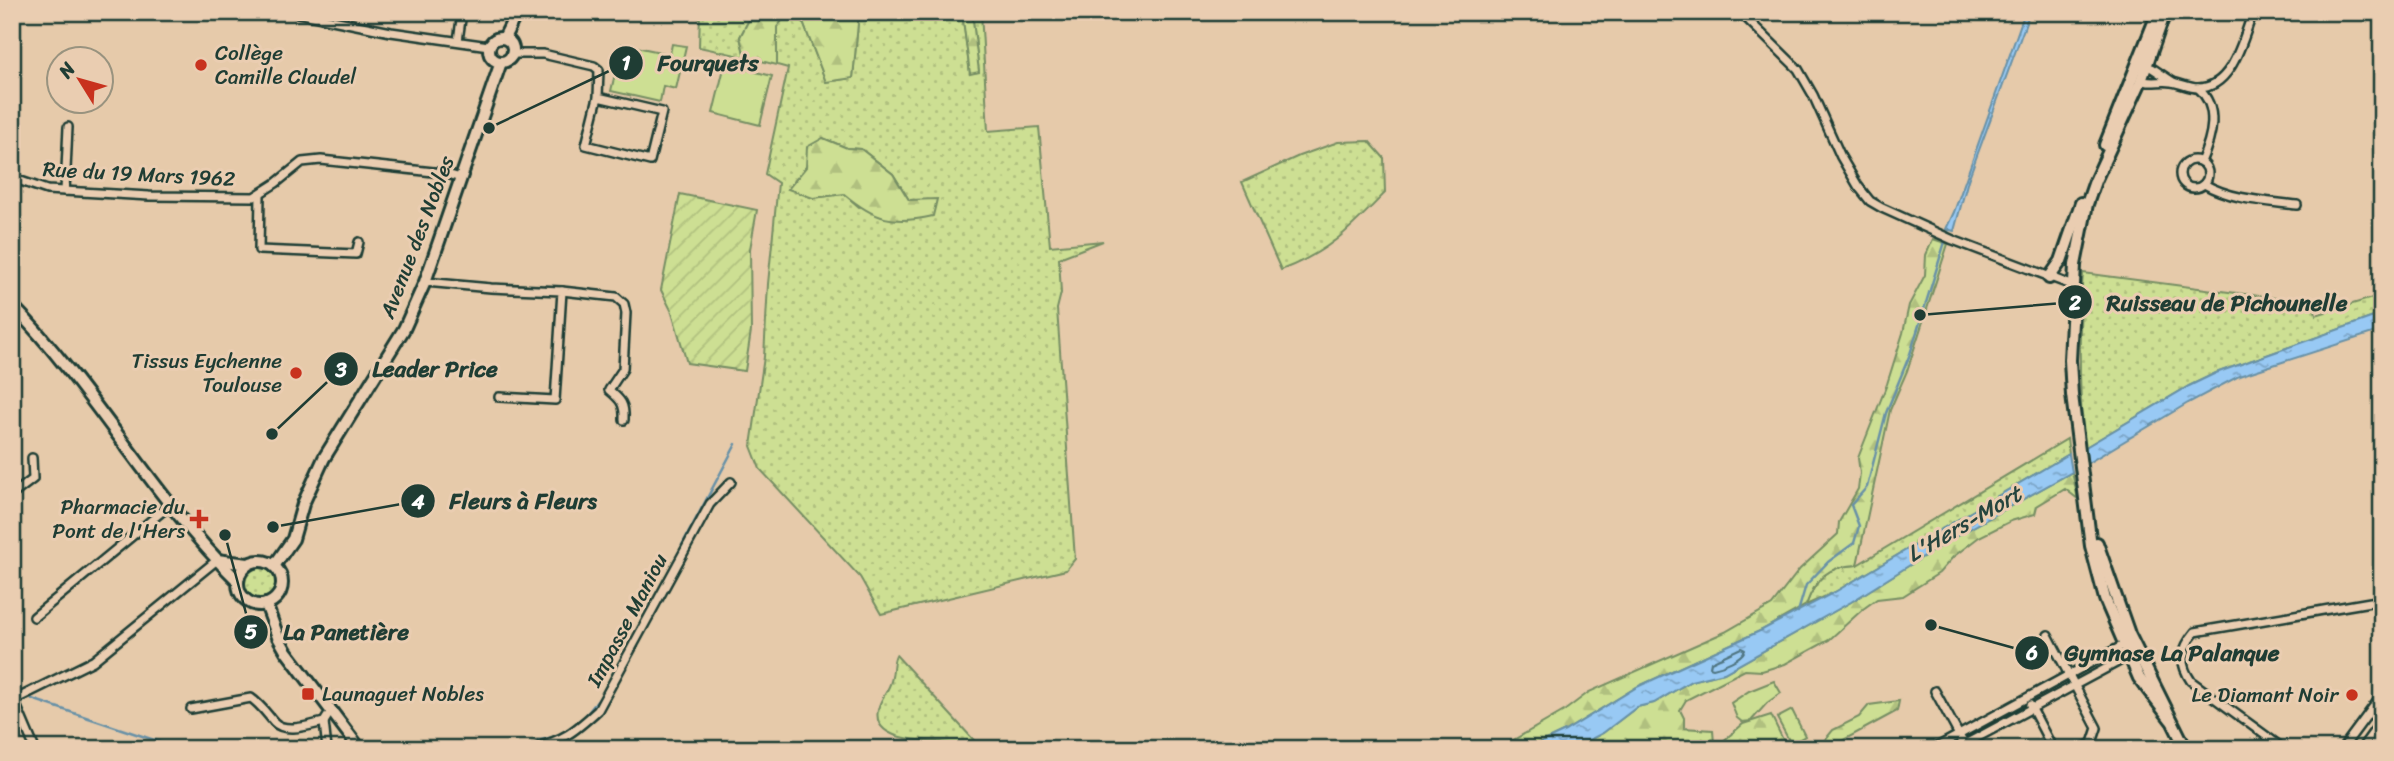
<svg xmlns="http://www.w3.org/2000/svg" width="2394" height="761" font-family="Sriracha,sans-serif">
  <defs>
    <pattern id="grass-dots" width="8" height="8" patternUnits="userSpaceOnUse" patternTransform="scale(1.75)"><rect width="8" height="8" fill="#cddf93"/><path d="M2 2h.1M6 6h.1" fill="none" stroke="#b0c07f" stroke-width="1.8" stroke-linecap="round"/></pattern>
    <pattern id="forest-firs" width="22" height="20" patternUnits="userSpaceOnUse" patternTransform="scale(1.75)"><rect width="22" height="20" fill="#cddf93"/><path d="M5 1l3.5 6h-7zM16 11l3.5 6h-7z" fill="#b0c07f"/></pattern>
    <pattern id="garden-furrows" width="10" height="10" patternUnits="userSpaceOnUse" patternTransform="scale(1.75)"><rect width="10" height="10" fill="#cddf93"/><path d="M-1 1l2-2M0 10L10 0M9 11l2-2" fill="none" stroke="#b0c07f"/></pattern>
    <pattern id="water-ripples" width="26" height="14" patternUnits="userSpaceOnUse" patternTransform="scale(1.75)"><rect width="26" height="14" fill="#98c9f4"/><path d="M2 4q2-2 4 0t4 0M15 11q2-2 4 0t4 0" fill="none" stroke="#7ba4c6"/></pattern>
  </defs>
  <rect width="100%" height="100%" fill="#e6caaa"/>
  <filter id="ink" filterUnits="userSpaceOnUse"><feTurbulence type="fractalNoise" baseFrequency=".0143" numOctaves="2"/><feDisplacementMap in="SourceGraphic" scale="14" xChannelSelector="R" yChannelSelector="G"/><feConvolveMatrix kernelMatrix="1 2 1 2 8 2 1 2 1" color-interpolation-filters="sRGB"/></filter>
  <g filter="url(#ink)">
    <g fill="url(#grass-dots)" stroke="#768e64" stroke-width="2" fill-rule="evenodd">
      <path d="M 700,12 L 753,12 L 740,37 L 745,57 L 699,47 Z"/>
      <path d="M 789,12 L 801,17 L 826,82 L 853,78 L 859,12 L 962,12 L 970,73 L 979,72 L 972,12 L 981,12 L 988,131 L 1039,127 L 1050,246 L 1103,241 L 1059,258 L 1061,293 L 1057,309 L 1075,559 L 1066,570 L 881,614 L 860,577 L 760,469 L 751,446 L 764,357 L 768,284 L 778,183 L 765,174 L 788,68 L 777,65 L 776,27 ZM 823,138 L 847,148 L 861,149 L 893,174 L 909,200 L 859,207 L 844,194 L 813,198 L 789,188 L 806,167 Z"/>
      <path d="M 1369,141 L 1384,158 L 1385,193 C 1350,229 1329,252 1281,270 L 1242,182 L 1299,156 L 1338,142 Z"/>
      <path d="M 2083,273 L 2314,303 L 2316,315 L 2382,295 L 2382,314 L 2216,373 L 2189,386 L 2084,448 C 2079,389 2078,332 2083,273 Z"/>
      <path d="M 2067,439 L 2069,454 L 1835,592 L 1806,605 C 1816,578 1827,566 1857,565 Z"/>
      <circle cx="261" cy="584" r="16"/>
      <path d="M 896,655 L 981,748 C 968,751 952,743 938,742 C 918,740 868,740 879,706 C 882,697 889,690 891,681 C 894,672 892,663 896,655 Z"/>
    </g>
    <g fill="url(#forest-firs)" stroke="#768e64" stroke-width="2">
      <path d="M 753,12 L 789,12 L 777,27 L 777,65 L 745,57 L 740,37 Z"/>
      <path d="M 793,12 L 859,12 L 853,78 L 826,82 L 801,17 Z"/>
      <path d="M 962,12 L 972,12 L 979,72 L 970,74 Z"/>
      <path d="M 823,138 L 847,148 L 861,149 L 893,174 L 909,200 L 937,199 L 933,216 C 893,225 875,220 844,194 L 813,198 L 788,189 L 806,167 L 807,147 Z"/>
      <path d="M 1933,239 L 1948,244 L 1907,371 L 1890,410 L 1857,565 C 1827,566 1816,578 1806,605 L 1762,630 L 1637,687 L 1565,731 L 1527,749 L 1498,749 L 1564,711 L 1589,692 L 1725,632 L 1772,605 L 1800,569 L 1838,534 L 1839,522 L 1858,489 L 1860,473 L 1858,458 L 1887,384 L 1903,333 L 1909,305 L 1925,275 L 1926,255 Z"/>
      <path d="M 2072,472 L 2078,499 L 2065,489 L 2037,506 L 2035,514 L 2011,521 L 1979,537 L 1953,557 L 1939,573 L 1903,596 L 1877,599 L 1863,609 L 1829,640 L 1785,664 L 1762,671 L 1745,670 L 1686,700 L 1680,710 L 1684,718 L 1684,728 L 1713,730 L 1714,744 L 1721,743 L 1743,724 L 1771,715 L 1787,748 L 1792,749 L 1572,749 L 1603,733 L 1637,707 L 1654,703 L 1691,681 L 1724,673 L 1851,602 L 1953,538 Z"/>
      <path d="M 1899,701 L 1897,711 L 1827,749 L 1809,749 L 1819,747 L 1833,730 L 1859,717 L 1869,705 Z"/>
    </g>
    <path fill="url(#garden-furrows)" stroke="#768e64" stroke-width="2" d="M 680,194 L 757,210 L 750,249 L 751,331 L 745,371 L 687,363 L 672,312 L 661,290 Z"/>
    <g fill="#cddf93" stroke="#768e64" stroke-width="2">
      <path d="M 622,44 L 670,54 L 672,44 L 686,46 L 676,89 L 663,86 L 660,102 L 611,91 Z"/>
      <path d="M 725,64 L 772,76 L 760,125 L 713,113 Z"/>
      <path d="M 1774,681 L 1781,693 L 1767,703 L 1751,721 L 1742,722 L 1737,718 L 1731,703 L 1749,691 Z"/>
      <path d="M 1792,710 L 1805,736 L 1791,744 L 1777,718 Z"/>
    </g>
    <g fill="url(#water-ripples)" stroke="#6891a7" stroke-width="2">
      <path d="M 2025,12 L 2030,12 L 1968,180 L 1954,231 L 1946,229 L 1954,212 Z"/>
      <path d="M 2382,314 L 2382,330 L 2239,376 L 2188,403 L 2086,464 L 2084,448 L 2189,386 L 2216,373 Z"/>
      <path d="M 2069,454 L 2072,472 L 1953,538 L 1851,602 L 1724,673 L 1691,681 L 1654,703 L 1637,707 L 1603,733 L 1572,749 L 1527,749 L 1565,731 L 1637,687 L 1762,630 L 1835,592 Z"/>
    </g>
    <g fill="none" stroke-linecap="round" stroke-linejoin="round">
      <path stroke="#4f7581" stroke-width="2" d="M 1741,648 L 1745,650 C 1741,659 1723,666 1713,668 L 1710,667 L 1711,662 Z"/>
      <g stroke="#6891a7" stroke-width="2.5">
        <path d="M 682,545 L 736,444"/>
        <path d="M 666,578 L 671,568"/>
        <path d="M 1798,612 L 1806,585 L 1828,562 L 1854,543 L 1859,526 L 1851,505 L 1867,487 L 1886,413 L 1910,354 L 1949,229"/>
        <path d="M 12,693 L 17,694"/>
        <path d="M 32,699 L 181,749"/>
        <path d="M 582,720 L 602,695"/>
        <path d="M 538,741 L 556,736 L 571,728"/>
        <path d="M 499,749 L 506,747"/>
      </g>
      <g stroke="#1f3d34" stroke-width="12">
        <g id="street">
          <path d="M 293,12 L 391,32 L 489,46"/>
          <path d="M 1740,12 L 1798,69 L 1813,95 L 1841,157 L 1858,186 L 1870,201 L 1882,208 L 1953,240 L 2074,286"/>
          <path d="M 458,41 L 462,12"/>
          <path d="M 513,54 L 543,54 L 594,66 L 599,70 L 598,97 L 586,145 L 650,161 L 662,112 L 598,97"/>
          <path d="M 2142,65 L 2152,68 L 2173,82"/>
          <path d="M 2140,79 C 2148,85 2160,80 2171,82 C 2180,83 2189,88 2198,88 C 2233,88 2243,38 2253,12"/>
          <path d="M 2198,88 C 2220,108 2212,137 2201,162"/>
          <circle cx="2194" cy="174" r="14"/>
          <path d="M 12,178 L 47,190 L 149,196 L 254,197 L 276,183 L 302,162 L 321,160 L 443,173 L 461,178"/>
          <path d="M 2204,184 C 2232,200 2265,201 2297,205"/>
          <path d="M 65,191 L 68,127"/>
          <path d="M 260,195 L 259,250 L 356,254 L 359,242"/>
          <path d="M 425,282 L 491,288 L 562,291 L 555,400 L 499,397"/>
          <path d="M 562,291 L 616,297 L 624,304 L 626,313 L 623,369 L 609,390 C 621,400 625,404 624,420"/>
          <path d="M 12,495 L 33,479 L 32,458"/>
          <path d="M 34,617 L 171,504"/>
          <path d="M 2048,635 L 2097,728 L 2092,743 L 2081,749"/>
          <path d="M 1935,691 L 1966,748"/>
          <path d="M 12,701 L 93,661 L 217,560"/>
          <path d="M 15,702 L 35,749"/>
          <path d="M 2030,705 L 2053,749"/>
          <path d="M 191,709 L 251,698 C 261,705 266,713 274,722 C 285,734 310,725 324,722 L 331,711"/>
          <path d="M 324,722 L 327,749"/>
          <path d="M 532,749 C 565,739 573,733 598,710 L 710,504 L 731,482"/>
          <path d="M 1933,749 L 2120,647 L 2126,645"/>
          <path d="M 1956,749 L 2131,655"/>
          <path d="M 2284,749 L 2191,681 C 2178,662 2181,649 2195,632 L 2382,600"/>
          <path d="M 2342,749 L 2382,695"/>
          <path d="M 2361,749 L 2382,720"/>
        </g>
      </g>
      <g stroke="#1f3d34" stroke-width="16">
        <g id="secondary">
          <path d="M 2165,12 L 2141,81 L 2095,181 L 2087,204 L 2075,265 L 2070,360 L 2072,395 L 2091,546 L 2105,599 L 2139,678 L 2171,720"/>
          <circle cx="501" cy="50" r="12"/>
          <path d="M 504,38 L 517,12"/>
          <path d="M 2105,145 L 2158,12"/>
          <path d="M 2049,278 L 2061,261 L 2081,203"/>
          <path d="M 12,305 C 95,390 153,498 238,581"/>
          <path d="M 2097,543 L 2129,634 L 2186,749"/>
          <path d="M 217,560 L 248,564"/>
          <circle cx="260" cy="583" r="22"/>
          <path d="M 274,566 L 293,539 L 303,504 L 324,458 L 404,329 L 425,282 L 501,62"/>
          <path d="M 266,604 L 278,637 L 286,651 L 360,749"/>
        </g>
      </g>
      <use href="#street" stroke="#eacdb1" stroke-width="7"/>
      <use href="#secondary" stroke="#eacdb1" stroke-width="10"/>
    </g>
  </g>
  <g fill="#c8321e" stroke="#eacdb1" stroke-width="2.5">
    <circle cx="201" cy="65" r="7"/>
    <circle cx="296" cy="373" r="7"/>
    <path d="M195.5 508.5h7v7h7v7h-7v7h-7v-7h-7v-7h7z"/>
    <rect x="301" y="687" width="14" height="14" rx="3.5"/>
    <circle cx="2352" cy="695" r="7"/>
  </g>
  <g text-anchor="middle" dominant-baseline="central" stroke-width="6" stroke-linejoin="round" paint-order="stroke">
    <g font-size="21" fill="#1f3d34" stroke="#eacdb1" text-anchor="end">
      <text x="215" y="53" text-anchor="start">Collège<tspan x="215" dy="24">Camille Claudel</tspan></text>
      <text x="282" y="361">Tissus Eychenne<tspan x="282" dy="24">Toulouse</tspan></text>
      <text x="185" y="507">Pharmacie du<tspan x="185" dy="24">Pont de l'Hers</tspan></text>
      <text x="322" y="694" text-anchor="start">Launaguet Nobles</text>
      <text x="2338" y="695">Le Diamant Noir</text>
    </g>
    <g font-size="21" fill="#1f3d34" stroke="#eacdb1">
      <text transform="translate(139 174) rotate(3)">Rue du 19 Mars 1962</text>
      <text transform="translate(417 237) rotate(-69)">Avenue des Nobles</text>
      <text transform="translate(627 620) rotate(-62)">Impasse Maniou</text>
    </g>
    <g font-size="23" font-style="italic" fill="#25443e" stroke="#eacdb1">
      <text transform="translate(1964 524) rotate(-30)">L'Hers-Mort</text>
    </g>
  </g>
  <path fill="none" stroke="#1f3d34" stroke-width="2.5" d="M489 128L626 63M1920 315L2075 302M272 434L341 369M273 527L418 501M225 535L251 632M1931 625L2032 653"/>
  <g fill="#1f3d34" stroke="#eacdb1" stroke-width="2.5">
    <circle cx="489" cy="128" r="7"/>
    <circle cx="1920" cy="315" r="7"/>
    <circle cx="272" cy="434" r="7"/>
    <circle cx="273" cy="527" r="7"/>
    <circle cx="225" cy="535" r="7"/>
    <circle cx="1931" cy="625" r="7"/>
    <circle cx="626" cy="63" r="18"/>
    <circle cx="2075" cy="302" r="18"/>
    <circle cx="341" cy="369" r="18"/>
    <circle cx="418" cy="501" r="18"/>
    <circle cx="251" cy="632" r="18"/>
    <circle cx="2032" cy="653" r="18"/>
  </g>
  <g font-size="21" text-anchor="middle" font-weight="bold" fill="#fff">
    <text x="626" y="70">1</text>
    <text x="2075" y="310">2</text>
    <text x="341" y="377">3</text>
    <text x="418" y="509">4</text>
    <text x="251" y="639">5</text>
    <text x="2032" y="660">6</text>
  </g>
  <g font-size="23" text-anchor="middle" font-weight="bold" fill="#1f3d34" stroke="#eacdb1" stroke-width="6" stroke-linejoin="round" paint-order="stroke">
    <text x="708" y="71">Fourquets</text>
    <text x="2227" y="311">Ruisseau de Pichounelle</text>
    <text x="435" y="377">Leader Price</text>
    <text x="523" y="509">Fleurs à Fleurs</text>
    <text x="346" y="640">La Panetière</text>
    <text x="2172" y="661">Gymnase La Palanque</text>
  </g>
  <rect width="2394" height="761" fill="none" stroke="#eacdb1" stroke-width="42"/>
  <rect x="21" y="21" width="2352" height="719" fill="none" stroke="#1f3d34" stroke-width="2.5" filter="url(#ink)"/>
  <g transform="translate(80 80) rotate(307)"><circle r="33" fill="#eacdb1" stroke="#99937f" stroke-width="2"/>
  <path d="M0-5L12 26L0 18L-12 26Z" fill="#c8321e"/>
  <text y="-10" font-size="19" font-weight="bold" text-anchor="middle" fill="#1f3d34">N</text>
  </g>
</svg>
